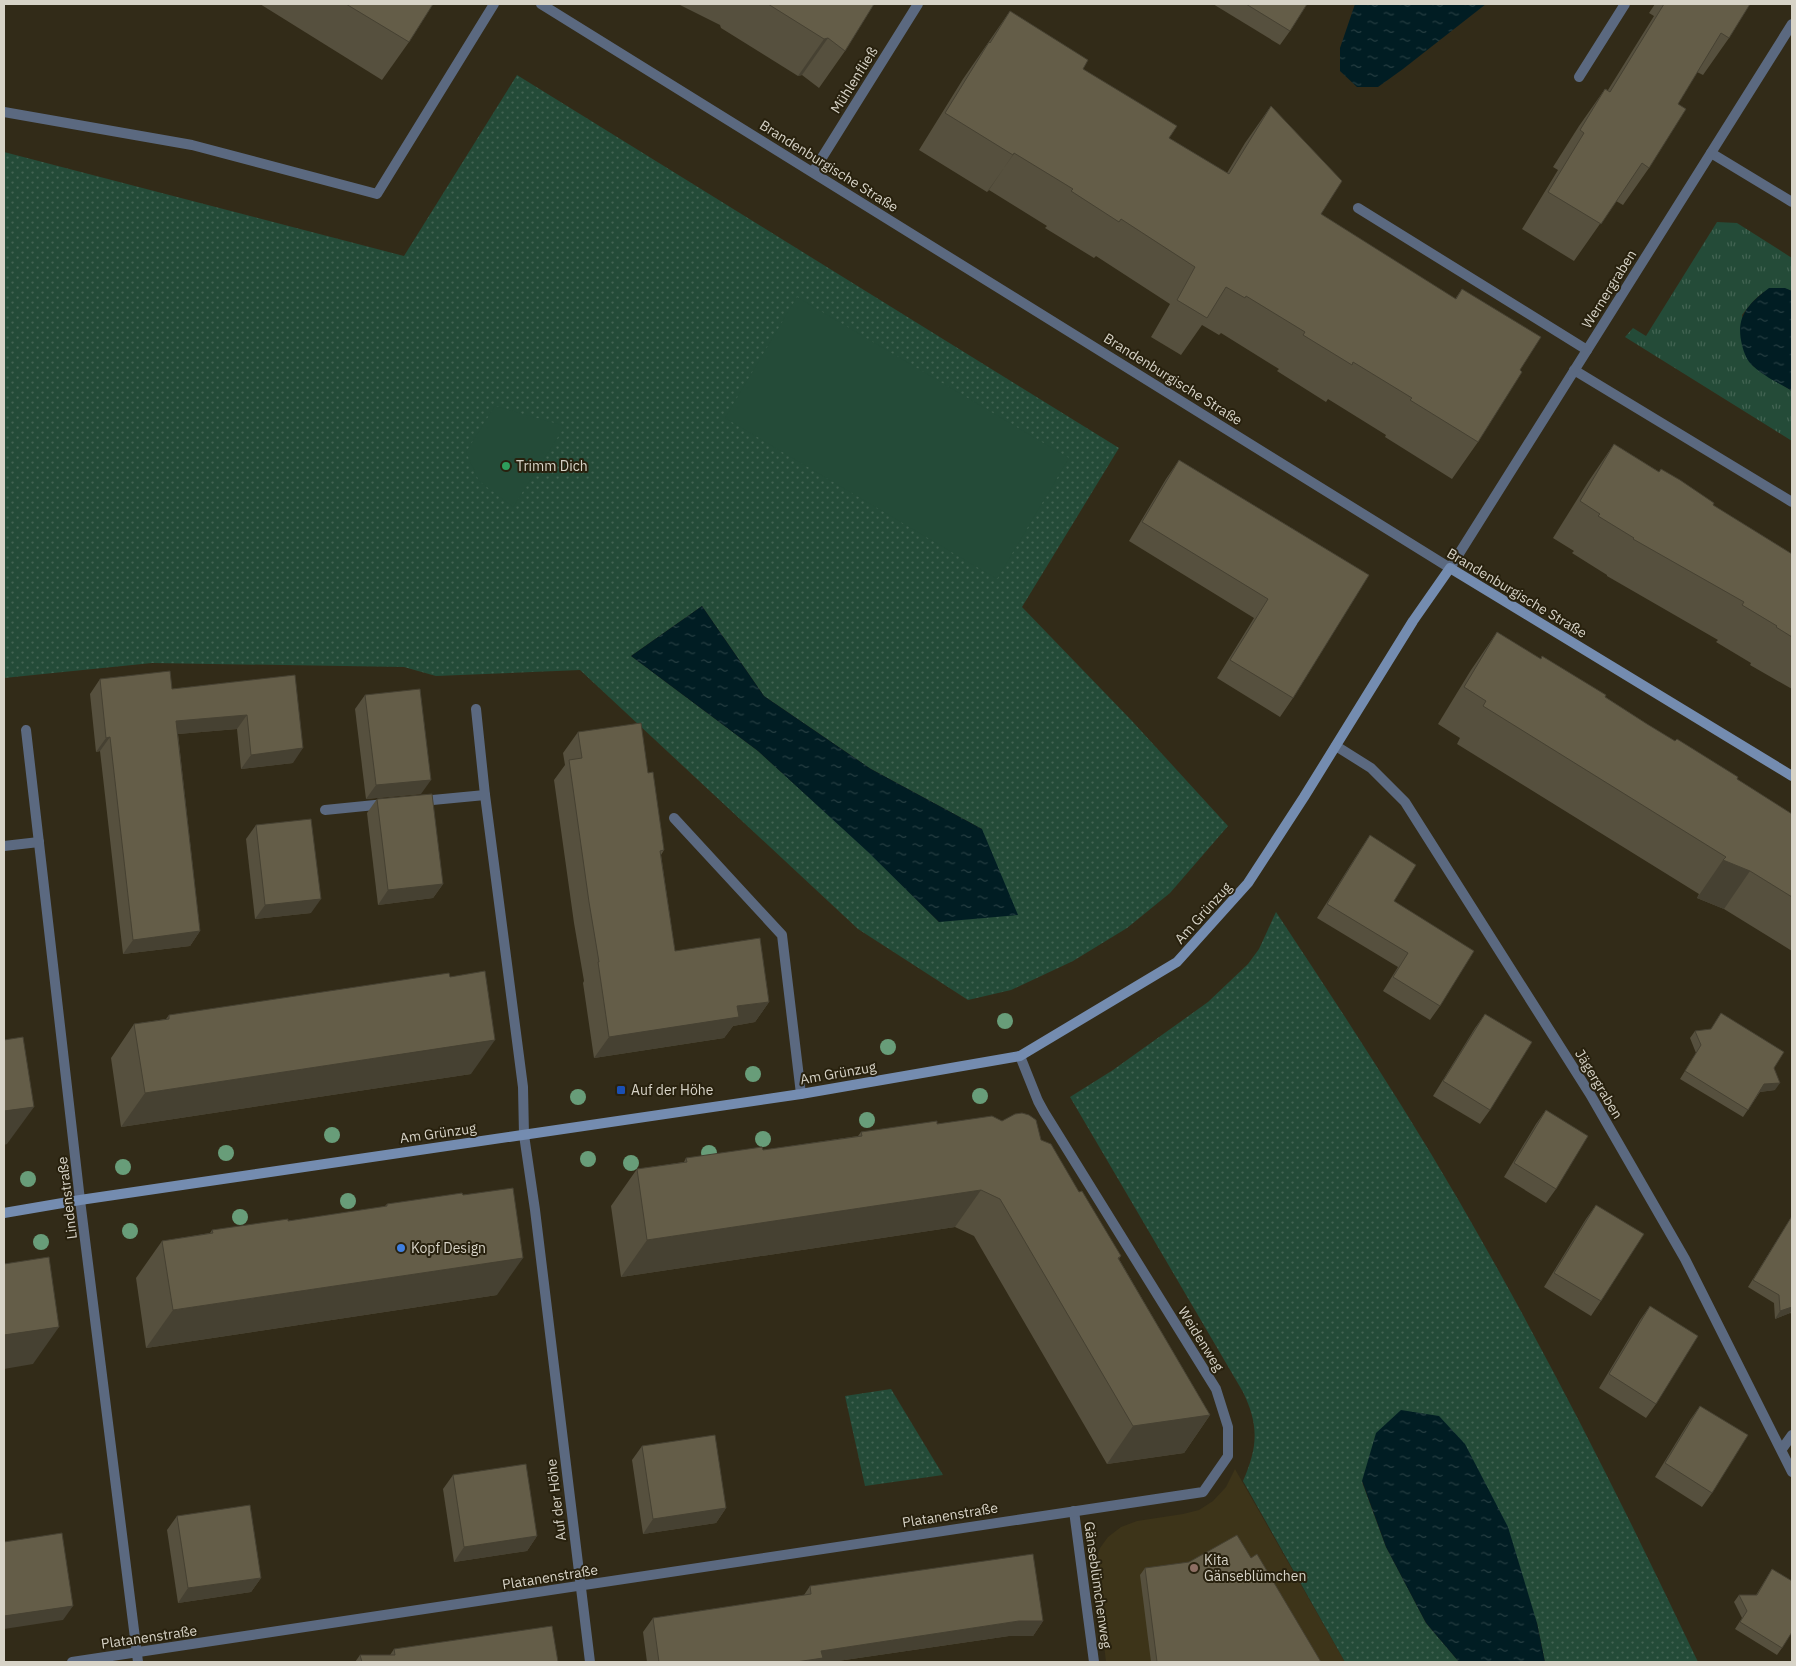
<svg xmlns="http://www.w3.org/2000/svg" width="1796" height="1666" font-family="'IBM Plex Sans',sans-serif">
  <defs>
    <pattern id="grass-tufts" width="24" height="20" patternUnits="userSpaceOnUse" patternTransform="scale(1.25)"><rect width="24" height="20" fill="#244b38"/><path d="M3 7l-1-3M5 7V3M7 7l1-3M15 17l-1-3M17 17v-4M19 17l1-3" fill="none" stroke="#436453"/></pattern>
    <pattern id="park-dots" width="8" height="8" patternUnits="userSpaceOnUse" patternTransform="scale(1.25)"><rect width="8" height="8" fill="#244b38"/><path d="M2 2h.1M6 6h.1" fill="none" stroke="#436453" stroke-width="1.8" stroke-linecap="round"/></pattern>
    <pattern id="water-ripples" width="26" height="14" patternUnits="userSpaceOnUse" patternTransform="scale(1.25)"><rect width="26" height="14" fill="#011d23"/><path d="M2 4q2-2 4 0t4 0M15 11q2-2 4 0t4 0" fill="none" stroke="#253d41"/></pattern>
  </defs>
  <rect width="100%" height="100%" fill="#322b18"/>
  <path fill="#3d3419" d="M 1235,1469 L 1345,1662 L 1106,1662 L 1096,1577 L 1096,1560 L 1100,1548 L 1108,1537 L 1121,1527 L 1137,1521 L 1183,1514 L 1199,1510 L 1213,1501 L 1226,1487 Z"/>
  <path fill="url(#grass-tufts)" d="M 1717,222 L 1737,223 L 1792,258 L 1792,291 C 1768,281 1756,297 1742,315 L 1753,366 L 1792,391 L 1792,441 L 1625,337 L 1633,328 L 1646,336 Z"/>
  <g fill="url(#park-dots)" fill-rule="evenodd">
    <path d="M 517,75 L 1119,448 L 1022,607 L 1132,721 L 1228,826 L 1170,893 L 1127,928 L 1073,961 L 1011,990 L 968,1000 L 858,929 L 580,670 L 436,676 L 404,667 L 152,663 L 4,678 L 4,152 L 404,256 ZM 702,606 L 764,696 L 871,769 L 982,829 L 939,922 L 868,851 L 758,751 L 631,656 Z"/>
    <path d="M 1276,912 C 1339,1007 1402,1103 1459,1201 C 1546,1351 1624,1506 1698,1662 L 1545,1662 L 1537,1623 L 1362,1482 L 1386,1547 L 1426,1623 L 1459,1662 L 1345,1662 L 1243,1481 C 1258,1447 1259,1425 1243,1392 L 1070,1097 L 1113,1070 L 1208,1002 L 1248,964 L 1259,949 Z"/>
    <path d="M 891,1389 L 943,1475 L 865,1486 L 845,1396 Z"/>
  </g>
  <g fill="#244b38">
    <path d="M 797,297 L 1069,458 L 997,579 L 725,418 Z"/>
    <path d="M 495,406 L 565,426 L 513,507 L 479,481 L 466,452 Z"/>
  </g>
  <g fill="url(#water-ripples)">
    <path d="M 1355,4 L 1486,4 L 1403,69 L 1378,87 L 1357,87 L 1340,71 L 1340,48 Z"/>
    <path d="M 1769,288 L 1785,288 L 1792,291 L 1792,391 C 1780,384 1762,375 1753,366 C 1747,361 1744,353 1742,345 C 1735,317 1748,304 1769,288 Z"/>
    <path d="M 702,606 L 764,696 L 871,769 L 982,829 L 1018,915 L 939,922 L 867,851 L 758,751 L 631,656 Z"/>
    <path d="M 1401,1410 L 1439,1416 L 1465,1444 L 1508,1527 L 1537,1623 L 1545,1662 L 1459,1662 L 1426,1623 L 1386,1547 L 1362,1481 L 1376,1433 Z"/>
  </g>
  <g fill="none" stroke-linecap="round" stroke-linejoin="round">
    <g stroke="#5b6980" stroke-width="10">
      <path d="M 1579,77 L 1625,4"/>
      <path d="M 4,112 L 192,145 L 377,194 L 494,4"/>
      <path d="M 1711,153 L 1792,202"/>
      <path d="M 1358,208 L 1587,350"/>
      <path d="M 1574,370 L 1792,502"/>
      <path d="M 422,801 L 485,795"/>
      <path d="M 325,810 L 385,804"/>
      <path d="M 674,818 L 782,935 L 801,1094"/>
      <path d="M 4,846 L 39,842"/>
    </g>
    <g stroke="#5b6980" stroke-width="10">
      <path d="M 541,4 L 1450,568 L 1792,24"/>
      <path d="M 813,172 L 918,4"/>
      <path d="M 476,709 L 485,795 L 523,1087 L 524,1135 L 535,1210 L 590,1662"/>
      <path d="M 26,730 L 80,1200 L 138,1662"/>
      <path d="M 1336,746 L 1371,768 L 1405,802 L 1590,1094 L 1685,1259 L 1792,1472"/>
      <path d="M 1782,1449 L 1792,1435"/>
      <path d="M 1074,1511 L 1094,1662"/>
      <path d="M 72,1662 L 1203,1492 L 1228,1456 L 1228,1427 L 1216,1389 L 1044,1112 L 1038,1101 L 1020,1056"/>
    </g>
    <path stroke="#748cb0" stroke-width="10" d="M 4,1213 L 80,1200 L 801,1094 L 1020,1056 L 1177,962 L 1248,883 L 1304,797 L 1413,621 L 1450,568 L 1792,776"/>
  </g>
  <g fill="#689d79">
    <circle cx="1005" cy="1021" r="8"/>
    <circle cx="888" cy="1047" r="8"/>
    <circle cx="753" cy="1074" r="8"/>
    <circle cx="980" cy="1096" r="8"/>
    <circle cx="578" cy="1097" r="8"/>
    <circle cx="867" cy="1120" r="8"/>
    <circle cx="332" cy="1135" r="8"/>
    <circle cx="763" cy="1139" r="8"/>
    <circle cx="226" cy="1153" r="8"/>
    <circle cx="709" cy="1153" r="8"/>
    <circle cx="588" cy="1159" r="8"/>
    <circle cx="631" cy="1163" r="8"/>
    <circle cx="123" cy="1167" r="8"/>
    <circle cx="28" cy="1179" r="8"/>
    <circle cx="348" cy="1201" r="8"/>
    <circle cx="240" cy="1217" r="8"/>
    <circle cx="130" cy="1231" r="8"/>
    <circle cx="41" cy="1242" r="8"/>
  </g>
  <g fill="#56503e">
    <path d="M 260,4 L 433,4 L 409,42 L 382,80 Z"/>
    <path d="M 678,4 L 874,4 L 845,51 L 819,88 L 802,75 L 798,76 L 721,28 L 720,25 Z"/>
    <path d="M 1213,4 L 1307,4 L 1290,31 L 1280,45 Z"/>
    <path d="M 1655,4 L 1750,4 L 1729,38 L 1703,75 L 1697,72 L 1678,104 L 1649,168 L 1623,205 L 1616,201 L 1574,261 L 1522,229 L 1558,170 L 1553,167 L 1579,126 L 1605,89 L 1608,90 L 1654,16 L 1649,13 Z"/>
    <path d="M 1010,11 L 1083,69 L 1169,138 L 1227,173 L 1245,143 L 1271,106 L 1321,214 L 1455,299 L 1462,289 L 1520,370 L 1478,442 L 1452,479 L 1385,437 L 1386,435 L 1328,399 L 1326,402 L 1277,371 L 1279,369 L 1221,333 L 1219,335 L 1202,325 L 1181,355 L 1151,337 L 1170,304 L 1096,256 L 1094,258 L 1045,228 L 1047,226 L 989,190 L 987,192 L 919,150 L 963,79 Z"/>
    <path d="M 1614,444 L 1792,554 L 1792,689 L 1750,665 L 1751,663 L 1716,642 L 1718,640 L 1607,576 L 1607,575 L 1572,553 L 1574,551 L 1553,538 L 1588,482 Z"/>
    <path d="M 1179,460 L 1369,575 L 1293,698 L 1280,717 L 1217,678 L 1254,618 L 1129,541 L 1166,479 Z"/>
    <path d="M 1497,632 L 1540,659 L 1542,656 L 1647,724 L 1792,814 L 1792,951 L 1724,909 L 1697,898 L 1699,894 L 1457,744 L 1460,738 L 1438,724 L 1471,670 Z"/>
    <path d="M 295,675 L 293,763 L 241,769 L 237,729 L 178,734 L 200,931 L 190,946 L 123,954 L 100,751 L 96,752 L 90,694 L 100,679 L 172,689 Z"/>
    <path d="M 365,695 L 421,794 L 366,799 L 355,709 Z"/>
    <path d="M 578,732 L 648,773 L 664,850 L 661,855 L 675,951 L 769,1002 L 755,1022 L 733,1026 L 724,1038 L 594,1058 L 583,983 L 584,981 L 574,923 L 554,780 L 565,765 L 563,753 Z"/>
    <path d="M 377,799 L 443,884 L 433,898 L 378,905 L 367,813 Z"/>
    <path d="M 256,825 L 311,913 L 255,919 L 246,839 Z"/>
    <path d="M 1370,835 L 1394,901 L 1440,1006 L 1430,1020 L 1383,991 L 1398,967 L 1317,918 L 1360,850 Z"/>
    <path d="M 1721,1013 L 1774,1068 L 1775,1090 L 1760,1092 L 1743,1117 L 1680,1079 L 1696,1053 L 1690,1038 L 1695,1031 L 1711,1029 Z"/>
    <path d="M 1485,1014 L 1490,1110 L 1480,1124 L 1433,1096 L 1475,1028 Z"/>
    <path d="M 169,1015 L 471,1074 L 121,1127 L 111,1058 L 134,1024 L 166,1019 Z"/>
    <path d="M 1546,1110 L 1556,1189 L 1546,1203 L 1504,1177 L 1536,1124 Z"/>
    <path d="M 1002,1121 L 1041,1140 L 1079,1192 L 1121,1256 L 1119,1259 L 1210,1415 L 1184,1453 L 1107,1464 L 974,1236 L 955,1227 L 621,1277 L 611,1206 L 637,1169 L 684,1162 L 686,1158 L 763,1150 L 858,1136 L 861,1132 L 937,1124 Z"/>
    <path d="M 463,1195 L 497,1295 L 146,1348 L 136,1278 L 162,1241 L 210,1233 L 212,1230 L 288,1221 L 384,1207 L 387,1204 Z"/>
    <path d="M 1596,1205 L 1601,1301 L 1591,1316 L 1544,1287 L 1586,1219 Z"/>
    <path d="M 1792,1216 L 1792,1314 L 1790,1313 L 1775,1319 L 1774,1303 L 1748,1287 Z"/>
    <path d="M 1650,1306 L 1656,1404 L 1646,1418 L 1599,1388 L 1640,1320 Z"/>
    <path d="M 1700,1406 L 1712,1493 L 1702,1507 L 1655,1477 L 1690,1420 Z"/>
    <path d="M 642,1446 L 726,1508 L 716,1523 L 643,1534 L 632,1460 Z"/>
    <path d="M 453,1475 L 537,1536 L 527,1551 L 454,1562 L 443,1489 Z"/>
    <path d="M 177,1516 L 261,1578 L 251,1592 L 178,1603 L 167,1530 Z"/>
    <path d="M 1251,1558 L 1321,1662 L 1151,1662 L 1140,1575 L 1145,1568 Z"/>
    <path d="M 1772,1569 L 1782,1648 L 1777,1655 L 1735,1629 L 1742,1618 L 1734,1602 L 1739,1595 L 1756,1595 Z"/>
    <path d="M 810,1586 L 1043,1621 L 1033,1636 L 1009,1636 L 831,1662 L 647,1662 L 643,1632 L 653,1618 L 804,1595 Z"/>
    <path d="M 394,1649 L 558,1662 L 355,1662 L 360,1655 L 390,1655 Z"/>
  </g>
  <g fill="#464132">
    <path d="M 828,38 L 802,75 L 798,76 L 824,39 Z"/>
    <path d="M 1014,153 L 989,190 L 987,192 L 1013,155 Z"/>
    <path d="M 247,715 L 237,729 L 166,735 L 176,721 Z"/>
    <path d="M 110,737 L 100,751 L 96,752 L 106,738 Z"/>
    <path d="M 303,748 L 293,763 L 241,769 L 251,755 Z"/>
    <path d="M 431,780 L 421,794 L 366,799 L 376,785 Z"/>
    <path d="M 1723,860 L 1750,871 L 1724,909 L 1697,898 Z"/>
    <path d="M 443,884 L 433,898 L 378,905 L 388,890 Z"/>
    <path d="M 321,899 L 311,913 L 255,919 L 265,905 Z"/>
    <path d="M 200,931 L 190,946 L 123,954 L 133,940 Z"/>
    <path d="M 769,1002 L 755,1022 L 733,1026 L 724,1038 L 594,1058 L 609,1037 L 737,1006 Z"/>
    <path d="M 495,1040 L 471,1074 L 121,1127 L 145,1093 Z"/>
    <path d="M 1780,1083 L 1775,1090 L 1759,1092 L 1764,1084 Z"/>
    <path d="M 34,1107 L 7,1144 L 4,1145 L 4,1111 Z"/>
    <path d="M 981,1190 L 955,1227 L 621,1277 L 647,1240 Z"/>
    <path d="M 523,1258 L 497,1295 L 146,1348 L 173,1310 Z"/>
    <path d="M 1792,1307 L 1792,1310 L 1790,1313 L 1775,1319 L 1780,1311 Z"/>
    <path d="M 59,1327 L 33,1364 L 4,1369 L 4,1335 Z"/>
    <path d="M 1210,1415 L 1184,1453 L 1107,1464 L 1133,1426 Z"/>
    <path d="M 726,1508 L 716,1523 L 643,1534 L 653,1519 Z"/>
    <path d="M 537,1536 L 527,1551 L 454,1562 L 464,1547 Z"/>
    <path d="M 261,1578 L 251,1592 L 178,1603 L 188,1588 Z"/>
    <path d="M 73,1606 L 63,1620 L 4,1629 L 4,1616 Z"/>
    <path d="M 1019,1621 L 1043,1621 L 1033,1636 L 1009,1636 L 831,1662 L 796,1662 L 821,1651 Z"/>
  </g>
  <g fill="#645d48" stroke="#464132">
    <path d="M 346,4 L 433,4 L 409,42 Z"/>
    <path d="M 768,4 L 874,4 L 845,51 L 828,38 L 824,39 Z"/>
    <path d="M 1246,4 L 1307,4 L 1290,31 Z"/>
    <path d="M 1664,4 L 1750,4 L 1729,38 L 1721,33 L 1678,104 L 1686,109 L 1649,168 L 1642,163 L 1601,224 L 1548,192 L 1584,133 L 1580,130 L 1605,89 L 1610,92 Z"/>
    <path d="M 1010,11 L 1088,60 L 1083,69 L 1177,126 L 1169,138 L 1229,174 L 1271,106 L 1342,181 L 1321,214 L 1456,299 L 1462,289 L 1541,337 L 1520,370 L 1522,372 L 1478,442 L 1410,400 L 1412,398 L 1353,362 L 1352,365 L 1303,335 L 1305,332 L 1246,296 L 1245,298 L 1226,287 L 1207,318 L 1177,300 L 1195,267 L 1121,219 L 1119,222 L 1071,191 L 1073,189 L 1014,153 L 1013,155 L 945,113 L 989,42 L 990,43 Z"/>
    <path d="M 1614,444 L 1659,472 L 1661,469 L 1680,480 L 1714,503 L 1713,505 L 1792,554 L 1792,637 L 1776,627 L 1777,626 L 1742,605 L 1744,602 L 1633,539 L 1634,538 L 1598,516 L 1600,514 L 1580,501 Z"/>
    <path d="M 1179,460 L 1369,575 L 1293,698 L 1230,660 L 1268,599 L 1142,522 Z"/>
    <path d="M 1497,632 L 1541,659 L 1542,656 L 1606,695 L 1605,697 L 1647,724 L 1675,741 L 1677,739 L 1738,777 L 1737,779 L 1792,814 L 1792,897 L 1750,871 L 1723,860 L 1726,857 L 1483,706 L 1486,701 L 1464,687 Z"/>
    <path d="M 170,671 L 172,689 L 295,675 L 303,748 L 251,755 L 247,715 L 176,721 L 200,931 L 133,940 L 110,737 L 106,738 L 100,679 Z"/>
    <path d="M 420,689 L 431,780 L 376,785 L 365,695 Z"/>
    <path d="M 641,723 L 648,773 L 653,772 L 664,850 L 660,851 L 675,951 L 760,938 L 769,1002 L 737,1006 L 739,1017 L 609,1037 L 598,962 L 599,962 L 589,902 L 569,760 L 582,758 L 578,732 Z"/>
    <path d="M 432,794 L 443,884 L 388,890 L 377,799 Z"/>
    <path d="M 311,819 L 321,899 L 265,905 L 256,825 Z"/>
    <path d="M 1370,835 L 1416,865 L 1394,901 L 1474,951 L 1440,1006 L 1393,977 L 1408,953 L 1327,904 Z"/>
    <path d="M 485,971 L 495,1040 L 145,1093 L 134,1024 L 169,1019 L 169,1015 L 449,973 L 450,977 Z"/>
    <path d="M 1721,1013 L 1784,1052 L 1774,1068 L 1780,1083 L 1764,1084 L 1748,1110 L 1685,1071 L 1701,1045 L 1695,1031 L 1711,1029 Z"/>
    <path d="M 1485,1014 L 1532,1042 L 1490,1110 L 1443,1081 Z"/>
    <path d="M 23,1037 L 34,1107 L 4,1111 L 4,1040 Z"/>
    <path d="M 1546,1110 L 1588,1136 L 1556,1189 L 1514,1163 Z"/>
    <path d="M 1022,1113 L 1029,1115 L 1036,1120 L 1041,1140 L 1051,1144 L 1079,1192 L 1082,1191 L 1121,1256 L 1118,1258 L 1210,1415 L 1133,1426 L 1000,1199 L 981,1190 L 647,1240 L 637,1169 L 687,1162 L 686,1158 L 762,1147 L 763,1150 L 862,1136 L 861,1132 L 937,1121 L 937,1124 L 992,1116 L 1002,1121 L 1015,1114 Z"/>
    <path d="M 513,1188 L 523,1258 L 173,1310 L 162,1241 L 213,1233 L 212,1230 L 288,1219 L 288,1221 L 387,1206 L 387,1204 L 462,1193 L 463,1195 Z"/>
    <path d="M 1596,1205 L 1644,1234 L 1601,1301 L 1554,1273 Z"/>
    <path d="M 1792,1216 L 1792,1307 L 1780,1311 L 1779,1295 L 1753,1280 Z"/>
    <path d="M 49,1257 L 59,1327 L 4,1335 L 4,1264 Z"/>
    <path d="M 1650,1306 L 1698,1336 L 1656,1404 L 1609,1374 Z"/>
    <path d="M 1700,1406 L 1748,1435 L 1712,1493 L 1665,1463 Z"/>
    <path d="M 715,1435 L 726,1508 L 653,1519 L 642,1446 Z"/>
    <path d="M 526,1464 L 537,1536 L 464,1547 L 453,1475 Z"/>
    <path d="M 250,1505 L 261,1578 L 188,1588 L 177,1516 Z"/>
    <path d="M 62,1533 L 73,1606 L 4,1616 L 4,1542 Z"/>
    <path d="M 1237,1535 L 1251,1558 L 1257,1554 L 1321,1662 L 1157,1662 L 1145,1568 L 1189,1562 Z"/>
    <path d="M 1033,1554 L 1043,1621 L 1019,1621 L 821,1651 L 823,1658 L 796,1662 L 659,1662 L 653,1618 L 811,1594 L 810,1586 Z"/>
    <path d="M 1772,1569 L 1792,1581 L 1792,1632 L 1782,1648 L 1740,1622 L 1747,1611 L 1739,1595 L 1757,1595 Z"/>
    <path d="M 552,1626 L 558,1662 L 359,1662 L 362,1662 L 360,1655 L 395,1655 L 394,1649 Z"/>
  </g>
  <circle fill="#2e9e5b" stroke="#28210e" stroke-width="2" cx="506" cy="466" r="5"/>
  <rect fill="#1a4fb4" stroke="#28210e" stroke-width="2" x="616" y="1085" width="10" height="10" rx="2.5"/>
  <circle fill="#3f7fe0" stroke="#28210e" stroke-width="2" cx="401" cy="1248" r="5"/>
  <circle fill="#8d6e63" stroke="#28210e" stroke-width="2" cx="1194" cy="1568" r="5"/>
  <g text-anchor="middle" dominant-baseline="central" stroke-width="4" stroke-linejoin="round" paint-order="stroke">
    <g font-size="14" fill="#d7d3c7" stroke="#28210e">
      <text transform="translate(854 80) rotate(-58)">Mühlenfließ</text>
      <text transform="translate(829 166) rotate(32)">Brandenburgische Straße</text>
      <text transform="translate(1609 289) rotate(-58)">Wernergraben</text>
      <text transform="translate(1173 379) rotate(32)">Brandenburgische Straße</text>
      <text transform="translate(1517 593) rotate(31)">Brandenburgische Straße</text>
      <text transform="translate(1203 913) rotate(-48)">Am Grünzug</text>
      <text transform="translate(838 1073) rotate(-10)">Am Grünzug</text>
      <text transform="translate(1599 1084) rotate(59)">Jägergraben</text>
      <text transform="translate(438 1133) rotate(-8)">Am Grünzug</text>
      <text transform="translate(67 1198) rotate(-97)">Lindenstraße</text>
      <text transform="translate(1201 1339) rotate(58)">Weidenweg</text>
      <text transform="translate(556 1500) rotate(-97)">Auf der Höhe</text>
      <text transform="translate(950 1515) rotate(-9)">Platanenstraße</text>
      <text transform="translate(550 1577) rotate(-9)">Platanenstraße</text>
      <text transform="translate(1098 1585) rotate(82)">Gänseblümchenweg</text>
      <text transform="translate(149 1637) rotate(-8)">Platanenstraße</text>
    </g>
    <g font-size="14" fill="#d7d3c7" stroke="#28210e" text-anchor="start">
      <text x="516" y="466">Trimm Dich</text>
      <text x="631" y="1090">Auf der Höhe</text>
      <text x="411" y="1248">Kopf Design</text>
      <text x="1204" y="1560">Kita<tspan x="1204" dy="16">Gänseblümchen</tspan></text>
    </g>
  </g>
  <rect width="1796" height="1666" fill="none" stroke="#d7d3c7" stroke-width="10"/>
</svg>
